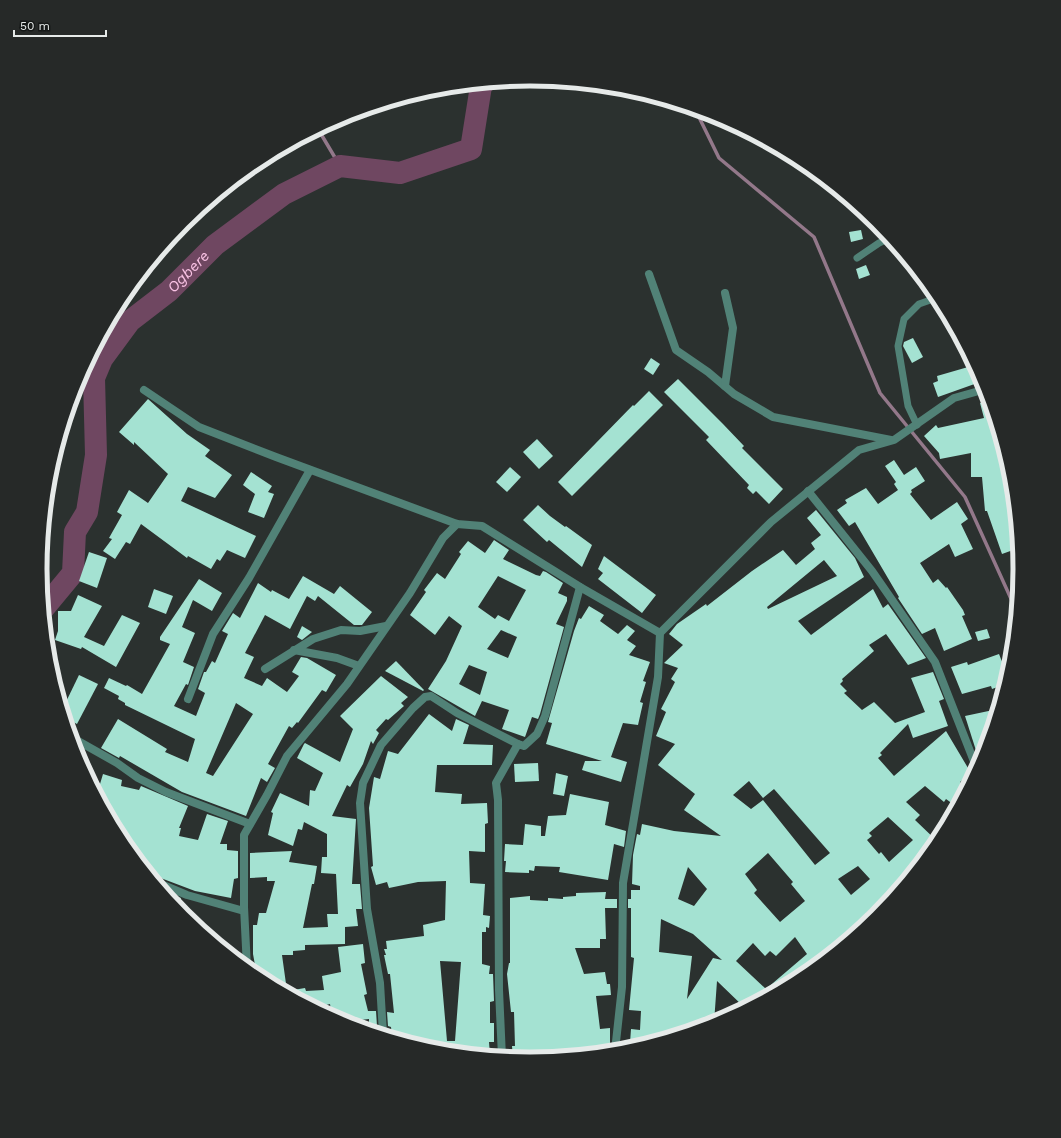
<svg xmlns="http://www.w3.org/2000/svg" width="1061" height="1138" font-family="'Work Sans',sans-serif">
  <rect width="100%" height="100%" fill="#2b312f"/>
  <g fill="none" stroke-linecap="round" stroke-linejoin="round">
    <g stroke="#93788a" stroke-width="3.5">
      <path d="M 695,109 L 719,158 L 814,237 L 880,393 L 965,497 L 1017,612"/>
      <path d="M 318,129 L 340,166"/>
    </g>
    <path stroke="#6f4761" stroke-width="22" id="s1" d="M 44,608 L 73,573 L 75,532 L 87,512 L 96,455 L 94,378 L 102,359 L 130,321 L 169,291 L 215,245 L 284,194 L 340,166 L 400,173 L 471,149 L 481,86 L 484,83"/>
  </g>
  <g fill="#a4e2d2" fill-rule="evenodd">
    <path d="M 861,230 L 863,239 L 851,242 L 849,232 Z"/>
    <path d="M 866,265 L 870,275 L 859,279 L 856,269 Z"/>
    <path d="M 913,338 L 923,357 L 912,363 L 903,346 L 904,342 Z"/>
    <path d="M 651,358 L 660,364 L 653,375 L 644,369 Z"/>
    <path d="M 975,365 L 983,381 L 938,397 L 933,383 L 938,381 L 937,376 Z"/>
    <path d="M 678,379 L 723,424 L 744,446 L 742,448 L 783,489 L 769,504 L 756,491 L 753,494 L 747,488 L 749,485 L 706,440 L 709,437 L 664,392 Z"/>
    <path d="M 649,391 L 663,405 L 572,496 L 558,482 L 633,405 L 634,406 Z"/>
    <path d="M 148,399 L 187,434 L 210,450 L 205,456 L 232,475 L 215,498 L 188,487 L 181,501 L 256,536 L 245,558 L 227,550 L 220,561 L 217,559 L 211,569 L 188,556 L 187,558 L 141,524 L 130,544 L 126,542 L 115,559 L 103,551 L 112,539 L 109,538 L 122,515 L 117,512 L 129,490 L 148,503 L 168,474 L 134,442 L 134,445 L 119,432 Z"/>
    <path d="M 990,401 L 1003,446 L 1003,478 L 1006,478 L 1008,507 L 1018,535 L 1019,548 L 1002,554 L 987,511 L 985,511 L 982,477 L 971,477 L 971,453 L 940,459 L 939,453 L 924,436 L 936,425 L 938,428 L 984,418 L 980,403 Z"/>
    <path d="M 537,439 L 553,456 L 539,469 L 523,452 Z"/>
    <path d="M 894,460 L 904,475 L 916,467 L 925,481 L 911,490 L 912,492 L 910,494 L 931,520 L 957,502 L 968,519 L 961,524 L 973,549 L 955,557 L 949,544 L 920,563 L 933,583 L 938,579 L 946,588 L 947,587 L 963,610 L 965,615 L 962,616 L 972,639 L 944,651 L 935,628 L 922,634 L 898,598 L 899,597 L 855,522 L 849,526 L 837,510 L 847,503 L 845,500 L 866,488 L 878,504 L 898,490 L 894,484 L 896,482 L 885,466 Z"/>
    <path d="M 510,467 L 521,477 L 507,492 L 496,482 Z"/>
    <path d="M 251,472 L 272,486 L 268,492 L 274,494 L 264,518 L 248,512 L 255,494 L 243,485 Z"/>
    <path d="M 538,505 L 550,516 L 565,527 L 566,526 L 592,545 L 582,567 L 549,540 L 547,542 L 523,520 Z"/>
    <path d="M 816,510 L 855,558 L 864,577 L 798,621 L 811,635 L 873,589 L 883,608 L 888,604 L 926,658 L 908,665 L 886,634 L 869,645 L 874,651 L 842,679 L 843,681 L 840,684 L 847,691 L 844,693 L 862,710 L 874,702 L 895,723 L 925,712 L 911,678 L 933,672 L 944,699 L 939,701 L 948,726 L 913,738 L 908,724 L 880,753 L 882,755 L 878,758 L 894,776 L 946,731 L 971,773 L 960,782 L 967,788 L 957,807 L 946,799 L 944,802 L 925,786 L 906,802 L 920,815 L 915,820 L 938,842 L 915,870 L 866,913 L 869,918 L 850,934 L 852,937 L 803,977 L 745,1008 L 717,981 L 714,1023 L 649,1043 L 630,1043 L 631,1029 L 640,1030 L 641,1011 L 629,1010 L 634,958 L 631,957 L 631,908 L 628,908 L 628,899 L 631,899 L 631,890 L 640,890 L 640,886 L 632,884 L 633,855 L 637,834 L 640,835 L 642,824 L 674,831 L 721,836 L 684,810 L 695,794 L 658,765 L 675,744 L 656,736 L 666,712 L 661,709 L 675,682 L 671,679 L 678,668 L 664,663 L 683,645 L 669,634 L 677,624 L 706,604 L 707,606 L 752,571 L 783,550 L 796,565 L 815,549 L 811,543 L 821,535 L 807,518 ZM 824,560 L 837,576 L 768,609 L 767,607 ZM 749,781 L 763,798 L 774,789 L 830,853 L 815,865 L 763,800 L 751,809 L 733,795 ZM 888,817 L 913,840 L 889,862 L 881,852 L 879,854 L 867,840 L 872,836 L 869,833 ZM 768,853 L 793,882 L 791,884 L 805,901 L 780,922 L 754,893 L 757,890 L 745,874 ZM 858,866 L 870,879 L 851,895 L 838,879 ZM 688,867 L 707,889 L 694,906 L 678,899 ZM 661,919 L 693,934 L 722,960 L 713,958 L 687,999 L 692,956 L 659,952 ZM 795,937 L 807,954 L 766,989 L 736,961 L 753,943 L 765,956 L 770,951 L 776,956 Z"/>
    <path d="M 494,540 L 509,550 L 503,559 L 536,575 L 540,576 L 543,571 L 546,572 L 563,583 L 558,593 L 567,597 L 567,601 L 556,624 L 564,627 L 540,714 L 538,719 L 532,717 L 525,737 L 502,729 L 509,710 L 482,701 L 475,716 L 428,689 L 446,661 L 462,626 L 449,616 L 435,635 L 410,615 L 426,592 L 424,590 L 437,573 L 445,579 L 461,554 L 459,552 L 468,541 L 485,553 ZM 498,576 L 526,590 L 509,621 L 498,615 L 495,619 L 478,607 ZM 501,630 L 517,637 L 508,658 L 487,649 ZM 469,665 L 487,672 L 480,695 L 459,684 Z"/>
    <path d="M 89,552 L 107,558 L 97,588 L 79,581 Z"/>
    <path d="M 604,556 L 656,595 L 642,613 L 598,579 L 603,573 L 598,569 Z"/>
    <path d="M 303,576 L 334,594 L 340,586 L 372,612 L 362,625 L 354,625 L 318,596 L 315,601 L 307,596 L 290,629 L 265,615 L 245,653 L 254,657 L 244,678 L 262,686 L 267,678 L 287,692 L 299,676 L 292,672 L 301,657 L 307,658 L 336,675 L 326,692 L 322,690 L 298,723 L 297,722 L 292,728 L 289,726 L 268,764 L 275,768 L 267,782 L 261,778 L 246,816 L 182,792 L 120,756 L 119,758 L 101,748 L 118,719 L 167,749 L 165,752 L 188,762 L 195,739 L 125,705 L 125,703 L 118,699 L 119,696 L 104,688 L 109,678 L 126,686 L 127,685 L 142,694 L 170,644 L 160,640 L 160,637 L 199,579 L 222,593 L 212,611 L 193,600 L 182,627 L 195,633 L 183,662 L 194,667 L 188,685 L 186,684 L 174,706 L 196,716 L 205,693 L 198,689 L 204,672 L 206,672 L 212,661 L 215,663 L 228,634 L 222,631 L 233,613 L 240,618 L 258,583 L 271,592 L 272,590 L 289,599 ZM 236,703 L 253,714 L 213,776 L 206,773 Z"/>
    <path d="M 154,589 L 173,596 L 166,614 L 148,607 Z"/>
    <path d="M 78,595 L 102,606 L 84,637 L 104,646 L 122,615 L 140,623 L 116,667 L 82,647 L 81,649 L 55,640 L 58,631 L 58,611 L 71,611 Z"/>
    <path d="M 589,606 L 604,615 L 600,621 L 618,634 L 627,625 L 635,631 L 627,640 L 636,646 L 629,655 L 650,662 L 643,681 L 646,682 L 640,702 L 643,703 L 638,725 L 623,723 L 611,757 L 627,762 L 621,782 L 582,770 L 585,761 L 602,761 L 546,744 L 552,723 L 548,722 L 574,631 L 579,618 L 581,619 Z"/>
    <path d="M 302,626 L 312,632 L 302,640 L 297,637 Z"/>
    <path d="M 987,629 L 990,638 L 978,641 L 975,632 Z"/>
    <path d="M 999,654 L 1008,677 L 1006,684 L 992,689 L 991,686 L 962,694 L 951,667 L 967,662 L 968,665 Z"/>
    <path d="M 396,661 L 424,690 L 423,691 L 385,671 Z"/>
    <path d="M 79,675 L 98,684 L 77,724 L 65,718 L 63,708 Z"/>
    <path d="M 381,676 L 408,697 L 401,703 L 404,706 L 388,720 L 386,719 L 376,730 L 379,733 L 373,744 L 371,741 L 363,764 L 350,787 L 347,785 L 332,816 L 356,819 L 352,884 L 360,884 L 362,909 L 356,909 L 358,926 L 345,927 L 345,944 L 305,945 L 305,950 L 293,951 L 293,955 L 282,955 L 287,991 L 305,988 L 306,991 L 324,990 L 322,976 L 341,972 L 338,947 L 363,944 L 365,963 L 361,964 L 367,994 L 364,995 L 368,1011 L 376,1011 L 377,1026 L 369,1025 L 369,1019 L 343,1022 L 332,1017 L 330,1004 L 315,1008 L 257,976 L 253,954 L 253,925 L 257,925 L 259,913 L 266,913 L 275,881 L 267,881 L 267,877 L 250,878 L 250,853 L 292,851 L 289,862 L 317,866 L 314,884 L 312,884 L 303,928 L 328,927 L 327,914 L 338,914 L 336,874 L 321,873 L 322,857 L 327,857 L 327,834 L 304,822 L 302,830 L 298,829 L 293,846 L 268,835 L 273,813 L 271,812 L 280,793 L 309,806 L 310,790 L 315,791 L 323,773 L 297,758 L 304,744 L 305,743 L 340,762 L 353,729 L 340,716 Z"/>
    <path d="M 998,709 L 984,757 L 980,763 L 965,716 Z"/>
    <path d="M 429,714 L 452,731 L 456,719 L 469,725 L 463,744 L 493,745 L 492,765 L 437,765 L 435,792 L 462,794 L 461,804 L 487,803 L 488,823 L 485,824 L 485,852 L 469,851 L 470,883 L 485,884 L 483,915 L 490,916 L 489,928 L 486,927 L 486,932 L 482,932 L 482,964 L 490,966 L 489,974 L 493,974 L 494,1001 L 490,1002 L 490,1023 L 494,1023 L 494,1042 L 489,1042 L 490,1055 L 435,1050 L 392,1037 L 391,1027 L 388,1026 L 387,1012 L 394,1013 L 390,974 L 388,974 L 384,955 L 386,955 L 384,949 L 387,949 L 386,941 L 424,936 L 423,925 L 445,920 L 446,881 L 418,882 L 389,888 L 387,882 L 376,885 L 371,867 L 373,866 L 369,808 L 374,777 L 380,779 L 388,751 L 398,754 ZM 440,961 L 461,962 L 455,1041 L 447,1041 Z"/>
    <path d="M 538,763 L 539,781 L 515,782 L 514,764 Z"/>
    <path d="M 556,773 L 568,776 L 564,796 L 553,794 Z"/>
    <path d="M 103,774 L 122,780 L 121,786 L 139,790 L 141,786 L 188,806 L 179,828 L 181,828 L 179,836 L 198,840 L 207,814 L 228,821 L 220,844 L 227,844 L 227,850 L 238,851 L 238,878 L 234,879 L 231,898 L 195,891 L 158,877 L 152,878 L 122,841 L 97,794 Z"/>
    <path d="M 570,794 L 609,802 L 605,825 L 626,831 L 624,847 L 614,844 L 608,880 L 559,872 L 560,867 L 535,866 L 534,871 L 529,870 L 529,873 L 505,872 L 506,861 L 504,861 L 505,844 L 523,845 L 525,824 L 541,826 L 541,836 L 545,836 L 548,816 L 566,815 Z"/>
    <path d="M 163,891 L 181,898 L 178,909 Z"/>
    <path d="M 606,892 L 605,899 L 617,899 L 617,908 L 605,908 L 606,939 L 600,939 L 600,948 L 575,948 L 584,974 L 605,972 L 607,984 L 610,984 L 611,995 L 596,996 L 600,1029 L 610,1028 L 610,1046 L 607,1047 L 606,1052 L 572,1055 L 552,1053 L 552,1057 L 530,1060 L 513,1058 L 512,1046 L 515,1046 L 514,1012 L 511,1012 L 507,974 L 509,963 L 510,963 L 510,898 L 530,896 L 530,900 L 548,901 L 548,898 L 563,899 L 563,897 L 576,896 L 576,893 Z"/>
  </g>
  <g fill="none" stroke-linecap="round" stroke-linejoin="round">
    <g stroke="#518277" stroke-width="7">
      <path d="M 857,258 L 879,243 L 890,238"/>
      <path d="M 917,425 L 908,406 L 898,346 L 904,319 L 919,304 L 939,297"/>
    </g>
    <g stroke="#518277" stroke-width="8">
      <path d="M 649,274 L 676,350 L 708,372 L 734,394 L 773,417 L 891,440"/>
      <path d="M 725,386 L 733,328 L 725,293"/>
      <path d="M 144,390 L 199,427 L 276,457 L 457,524 L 482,526 L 580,587 L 660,633"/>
      <path d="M 808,491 L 872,571 L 935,662 L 977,769"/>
      <path d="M 294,650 L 337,658 L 359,666"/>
      <path d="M 265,669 L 313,639 L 341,630 L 360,631 L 386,626"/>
      <path d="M 188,699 L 213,634 L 249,578 L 310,470"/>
      <path d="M 71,737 L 117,763 L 138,778 L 166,792 L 250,824"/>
      <path d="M 156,882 L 187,895 L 244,911"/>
      <path d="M 247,968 L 244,907 L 244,835 L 267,795 L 287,756 L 347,684 L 410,593 L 443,538 L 457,524"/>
      <path d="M 383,1034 L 380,983 L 367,909 L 360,803 L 363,783 L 381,745 L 413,708 L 425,697 L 431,696 L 457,713 L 518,744"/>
      <path d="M 615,1051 L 622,987 L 623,883 L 658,677 L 660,633 L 771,522 L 859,450 L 894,440 L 954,398 L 986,389"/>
      <path d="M 502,1057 L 499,990 L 498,800 L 496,783 L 518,744 L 524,746 L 537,734 L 545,716 L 580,587"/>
    </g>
  </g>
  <g text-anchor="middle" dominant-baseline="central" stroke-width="4" stroke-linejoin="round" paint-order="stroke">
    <g font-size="15" font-style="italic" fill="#f9c2e4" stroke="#151817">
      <text stroke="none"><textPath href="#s1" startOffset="389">Ogbere</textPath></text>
    </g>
  </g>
  <path d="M0 0H1061V1138H0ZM47 569a483 483 0 1 1 966 0a483 483 0 1 1-966 0Z" fill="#262928" fill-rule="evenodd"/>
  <path fill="none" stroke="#e6eae9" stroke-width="5" d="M47 569a483 483 0 1 1 966 0a483 483 0 1 1-966 0Z"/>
  <path d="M14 30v6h92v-6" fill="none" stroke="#e6eae9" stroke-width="2"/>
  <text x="20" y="30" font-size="12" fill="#e6eae9" stroke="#151817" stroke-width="3" paint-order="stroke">50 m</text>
</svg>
